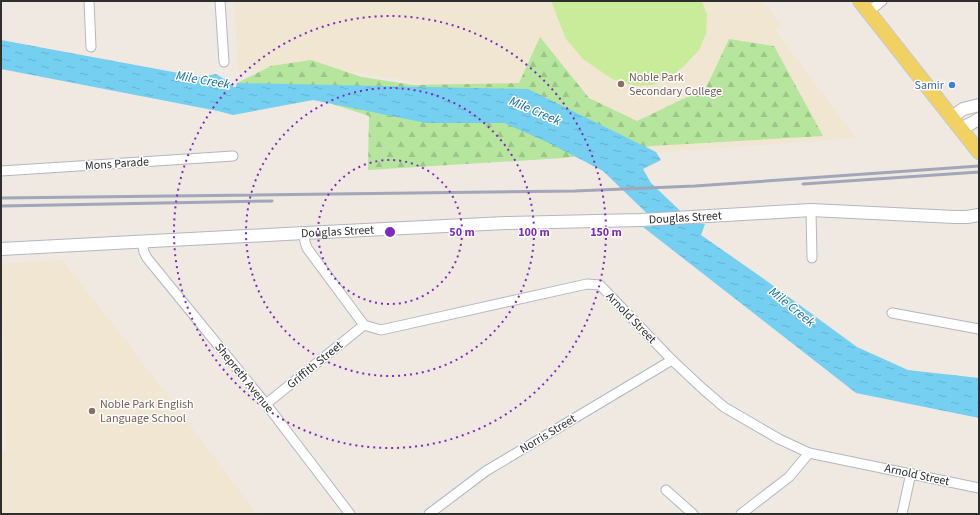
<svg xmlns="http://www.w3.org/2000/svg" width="980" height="515" font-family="'Source Sans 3',sans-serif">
  <defs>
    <pattern id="forest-firs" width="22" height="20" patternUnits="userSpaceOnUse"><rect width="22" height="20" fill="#b6e59e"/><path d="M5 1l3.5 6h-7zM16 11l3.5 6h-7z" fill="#9dc588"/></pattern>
    <pattern id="water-ripples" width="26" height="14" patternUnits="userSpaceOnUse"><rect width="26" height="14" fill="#75cff0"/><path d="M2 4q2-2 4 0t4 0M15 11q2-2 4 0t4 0" fill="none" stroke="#66b2ce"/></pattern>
  </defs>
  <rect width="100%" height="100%" fill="#efe9e1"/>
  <g fill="#f0e6d1">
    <path d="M 234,1 L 762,1 L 782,26 L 775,30 L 856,138 L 643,154 L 514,98 L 315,66 L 238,70 Z"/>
    <path d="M 62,260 L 120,333 L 257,514 L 1,514 L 1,451 L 6,450 L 5,372 L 1,264 Z"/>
  </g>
  <path fill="url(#forest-firs)" d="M 540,37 L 589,98 L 637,121 L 706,88 L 729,39 L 774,46 L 823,136 L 652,146 L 564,158 L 368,170 L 369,116 L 314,98 L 236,87 L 237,83 L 271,66 L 311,60 L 362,77 L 413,85 L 519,83 Z"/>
  <path fill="#c9ec9a" d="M 551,1 L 702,1 L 707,15 L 706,34 L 699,50 L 683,67 L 669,78 L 652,85 L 636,86 L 612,79 L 583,59 L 566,39 Z"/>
  <path fill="url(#water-ripples)" d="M 1,40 L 200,77 L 216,74 L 232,84 L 233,87 L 236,87 L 237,83 L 528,89 L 656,152 L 661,160 L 643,169 L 651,183 L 693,223 L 705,224 L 701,235 L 764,279 L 857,347 L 908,370 L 979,378 L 979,418 L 856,393 L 643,227 L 659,225 L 603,171 L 551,144 L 504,123 L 426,123 L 313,100 L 233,115 L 218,111 L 1,69 Z"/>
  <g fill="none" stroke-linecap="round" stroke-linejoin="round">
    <g stroke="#b4b7c1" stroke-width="11">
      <g id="street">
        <path d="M 89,1 L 91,47"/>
        <path d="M 220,1 L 224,62"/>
        <path d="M 868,12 L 882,1"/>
        <path d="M 1,171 L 233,156"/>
        <path d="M 811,210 L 812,258"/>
        <path d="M 304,233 L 305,242 L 307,248 L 364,325 L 381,330 L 587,284 L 600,285 L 672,360 L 703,389 L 724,407 L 779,439 L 809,453 L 979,488"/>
        <path d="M 142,241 L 144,252 L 147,258 L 266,404 L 350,514"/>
        <path d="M 892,313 L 979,329"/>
        <path d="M 266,404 L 364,325"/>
        <path d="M 666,490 L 693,514"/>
        <path d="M 429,514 L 486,471 L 672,360"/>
        <path d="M 741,514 L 789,477 L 809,453"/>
        <path d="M 902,514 L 911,473"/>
      </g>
    </g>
    <g stroke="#b4b7c1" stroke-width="14">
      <g id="secondary">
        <path d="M 951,118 L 963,109 L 979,105"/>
        <path d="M 961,129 L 979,119"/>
        <path id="s1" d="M 1,249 L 304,233 L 506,223 L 641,220 L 811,210 L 955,217 L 967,217 L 979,215"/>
      </g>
    </g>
    <g stroke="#c9c9c9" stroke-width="16">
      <path id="primary" d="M 860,1 L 979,152"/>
    </g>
    <use href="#street" stroke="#fff" stroke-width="9"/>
    <use href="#secondary" stroke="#fff" stroke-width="12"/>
    <use href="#primary" stroke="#f2d163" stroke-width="14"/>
    <g stroke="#a3a6b8" stroke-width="3">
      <path d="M 803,184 L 979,172"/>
      <path d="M 1,198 L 575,191 L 695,186 L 979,166"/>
      <path d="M 1,206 L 272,201"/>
    </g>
  </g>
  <g fill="none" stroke="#7b2cbf" stroke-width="2" stroke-dasharray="2 4">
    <circle cx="390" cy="232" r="72"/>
    <circle cx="390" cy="232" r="144"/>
    <circle cx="390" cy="232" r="216"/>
  </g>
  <g fill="#8d6e63" stroke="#fff" stroke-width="1.5">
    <circle cx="621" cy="84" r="4"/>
    <circle cx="92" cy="411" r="4"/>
  </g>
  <circle fill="#3f7fe0" stroke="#fff" stroke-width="1.5" cx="952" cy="85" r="4"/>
  <g text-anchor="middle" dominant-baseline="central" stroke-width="3" stroke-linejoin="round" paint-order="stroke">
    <g font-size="12" fill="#785e54" stroke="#fff" text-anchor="start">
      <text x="629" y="77">Noble Park<tspan x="629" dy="14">Secondary College</tspan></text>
      <text x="100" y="404">Noble Park English<tspan x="100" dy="14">Language School</tspan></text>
    </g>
    <g font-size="12" fill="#366cbe" stroke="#fff" text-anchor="end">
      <text x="944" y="85">Samir</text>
    </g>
    <g font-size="12" fill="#2e2e2e" stroke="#fff">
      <text transform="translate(117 164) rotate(-4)">Mons Parade</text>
      <text stroke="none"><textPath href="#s1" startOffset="685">Douglas Street</textPath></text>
      <text stroke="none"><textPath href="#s1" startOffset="337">Douglas Street</textPath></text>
      <text transform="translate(631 318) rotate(46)">Arnold Street</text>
      <text transform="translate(315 365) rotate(-39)">Griffith Street</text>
      <text transform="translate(244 378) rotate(51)">Shepreth Avenue</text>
      <text transform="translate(548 434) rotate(-31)">Norris Street</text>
      <text transform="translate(917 475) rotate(12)">Arnold Street</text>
    </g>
    <g font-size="13" font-style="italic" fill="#0d6fa3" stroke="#fff">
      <text transform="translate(203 80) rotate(10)">Mile Creek</text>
      <text transform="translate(535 111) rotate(23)">Mile Creek</text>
      <text transform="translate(792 307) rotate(39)">Mile Creek</text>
    </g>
  </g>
  <circle cx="390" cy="232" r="6" fill="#7b2cbf" stroke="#fff" stroke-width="2"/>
  <g font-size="12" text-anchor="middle" font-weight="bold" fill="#7b2cbf" stroke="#fff" stroke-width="3" stroke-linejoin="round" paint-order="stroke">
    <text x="462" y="236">50 m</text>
    <text x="534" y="236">100 m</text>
    <text x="606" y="236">150 m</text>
  </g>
  <rect width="980" height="515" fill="none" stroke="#2e2e2e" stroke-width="4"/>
</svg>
